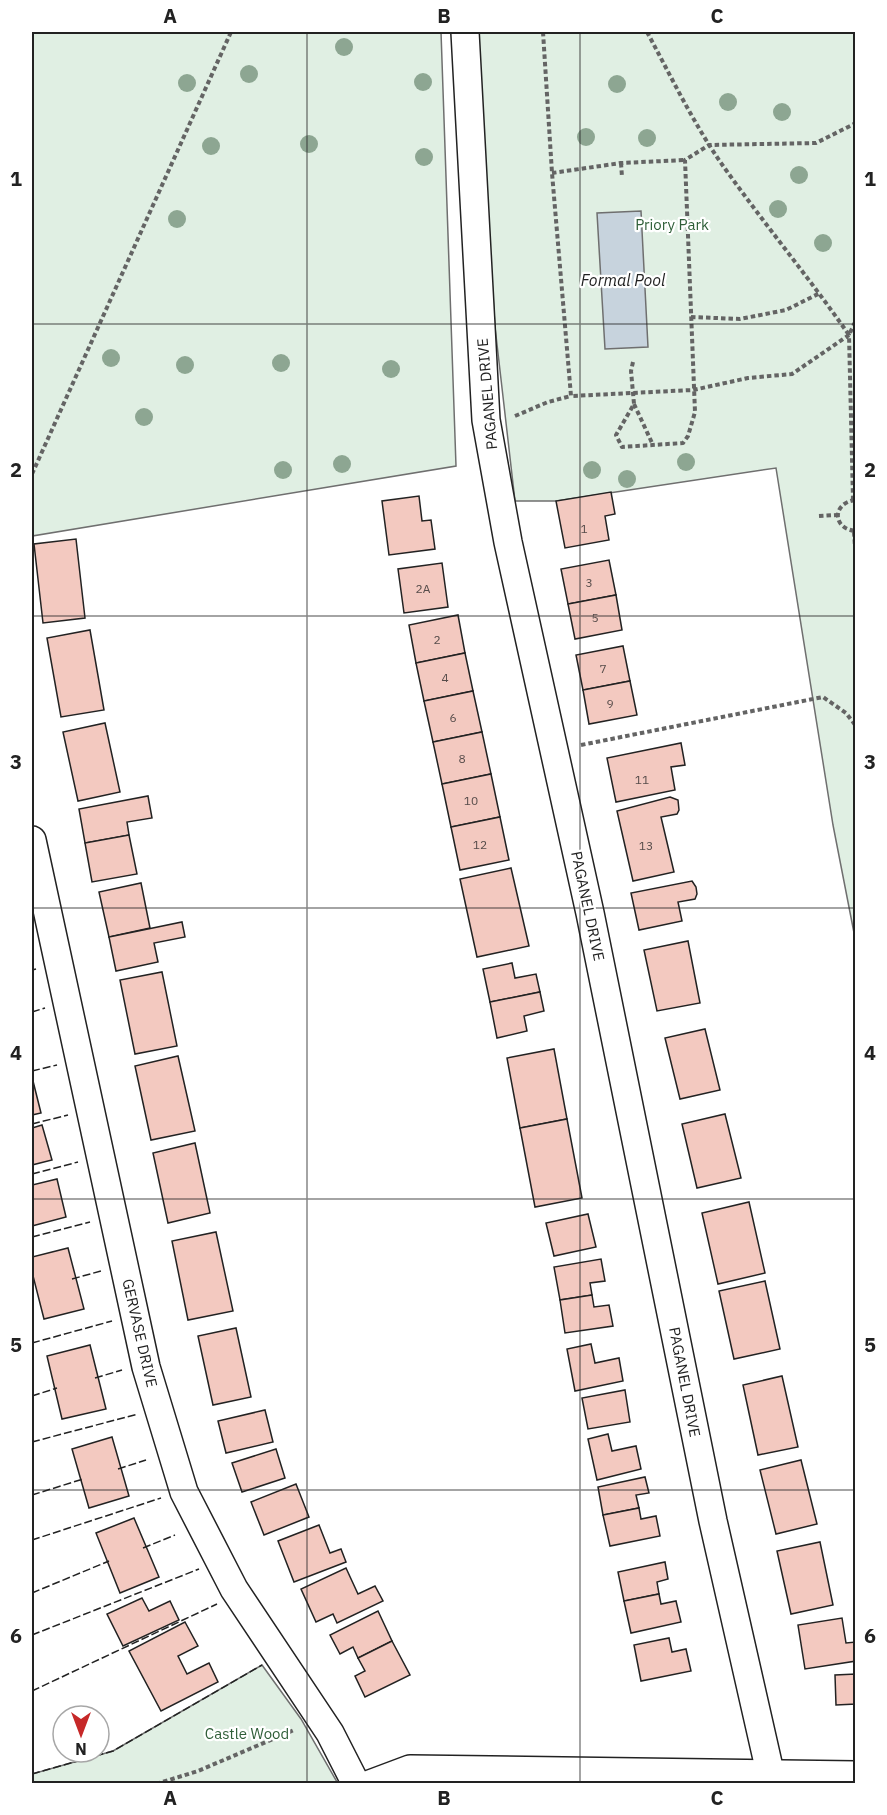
<svg xmlns="http://www.w3.org/2000/svg" width="887" height="1815" font-family="'IBM Plex Sans',sans-serif">
  <rect width="100%" height="100%" fill="#fff"/>
  <g fill="#e0efe3" stroke="#6f6f6f" stroke-width="1.5">
    <path d="M 32,32 L 441,32 L 456,466 L 32,536 Z"/>
    <path d="M 476,32 L 855,32 L 855,938 L 833,825 L 776,468 L 556,501 L 515,501 L 495,327 Z"/>
    <path d="M 262,1665 L 301,1719 L 337,1782 L 330,1784 L 32,1783 L 32,1774 L 113,1751 Z"/>
  </g>
  <path fill="#c7d3dd" stroke="#6f6f6f" stroke-width="1.5" d="M 641,211 L 648,347 L 605,349 L 597,213 Z"/>
  <g fill="#f3c9c0" stroke="#222" stroke-width="1.5">
    <path d="M 611,492 L 615,514 L 605,516 L 609,540 L 565,548 L 556,501 Z"/>
    <path d="M 419,496 L 422,521 L 431,520 L 435,549 L 389,555 L 382,501 Z"/>
    <path d="M 76,539 L 85,618 L 43,623 L 34,544 Z"/>
    <path d="M 609,560 L 616,595 L 568,604 L 561,569 Z"/>
    <path d="M 442,563 L 448,607 L 404,613 L 398,569 Z"/>
    <path d="M 616,595 L 622,630 L 575,639 L 568,604 Z"/>
    <path d="M 458,615 L 465,653 L 416,663 L 409,625 Z"/>
    <path d="M 90,630 L 104,710 L 61,717 L 47,638 Z"/>
    <path d="M 623,646 L 630,681 L 583,690 L 576,655 Z"/>
    <path d="M 465,653 L 473,691 L 424,701 L 416,663 Z"/>
    <path d="M 630,681 L 637,715 L 589,724 L 583,690 Z"/>
    <path d="M 473,691 L 482,732 L 433,742 L 424,701 Z"/>
    <path d="M 105,723 L 120,792 L 78,801 L 63,732 Z"/>
    <path d="M 482,732 L 491,774 L 442,784 L 433,742 Z"/>
    <path d="M 681,743 L 685,765 L 671,767 L 675,790 L 616,802 L 607,758 Z"/>
    <path d="M 491,774 L 500,817 L 451,827 L 442,784 Z"/>
    <path d="M 148,796 L 152,818 L 127,822 L 129,835 L 85,843 L 79,809 Z"/>
    <path d="M 670,797 L 678,800 L 679,810 L 677,814 L 661,817 L 674,872 L 633,881 L 617,811 Z"/>
    <path d="M 500,817 L 509,860 L 460,870 L 451,827 Z"/>
    <path d="M 129,835 L 137,874 L 92,882 L 85,843 Z"/>
    <path d="M 511,868 L 529,946 L 477,957 L 460,879 Z"/>
    <path d="M 692,881 L 696,887 L 697,894 L 695,899 L 678,902 L 682,921 L 639,930 L 631,893 Z"/>
    <path d="M 141,883 L 150,928 L 109,937 L 99,892 Z"/>
    <path d="M 182,922 L 185,937 L 154,943 L 158,962 L 116,971 L 109,937 Z"/>
    <path d="M 688,941 L 700,1003 L 657,1011 L 644,950 Z"/>
    <path d="M 512,963 L 515,978 L 536,974 L 540,992 L 490,1002 L 483,969 Z"/>
    <path d="M 162,972 L 177,1046 L 135,1054 L 120,980 Z"/>
    <path d="M 540,992 L 544,1011 L 524,1016 L 527,1031 L 497,1038 L 490,1002 Z"/>
    <path d="M 705,1029 L 720,1090 L 680,1099 L 665,1038 Z"/>
    <path d="M 554,1049 L 567,1119 L 520,1128 L 507,1058 Z"/>
    <path d="M 178,1056 L 195,1131 L 151,1140 L 135,1066 Z"/>
    <path d="M 32,1077 L 41,1113 L 32,1115 Z"/>
    <path d="M 725,1114 L 741,1178 L 697,1188 L 682,1124 Z"/>
    <path d="M 567,1119 L 582,1198 L 535,1207 L 520,1128 Z"/>
    <path d="M 42,1125 L 52,1160 L 32,1165 L 32,1128 Z"/>
    <path d="M 195,1143 L 210,1213 L 168,1223 L 153,1153 Z"/>
    <path d="M 57,1179 L 66,1217 L 32,1226 L 32,1185 Z"/>
    <path d="M 749,1202 L 765,1273 L 718,1284 L 702,1213 Z"/>
    <path d="M 588,1214 L 596,1247 L 554,1256 L 546,1223 Z"/>
    <path d="M 216,1232 L 233,1311 L 188,1320 L 172,1241 Z"/>
    <path d="M 68,1248 L 84,1309 L 44,1319 L 32,1272 L 32,1257 Z"/>
    <path d="M 601,1259 L 605,1281 L 590,1283 L 592,1295 L 560,1300 L 554,1267 Z"/>
    <path d="M 765,1281 L 780,1349 L 734,1359 L 719,1291 Z"/>
    <path d="M 592,1295 L 594,1307 L 609,1305 L 613,1326 L 565,1333 L 560,1300 Z"/>
    <path d="M 236,1328 L 251,1397 L 213,1405 L 198,1336 Z"/>
    <path d="M 591,1344 L 595,1363 L 619,1358 L 623,1381 L 575,1391 L 567,1349 Z"/>
    <path d="M 90,1345 L 106,1409 L 62,1419 L 47,1356 Z"/>
    <path d="M 782,1376 L 798,1447 L 758,1455 L 743,1385 Z"/>
    <path d="M 625,1390 L 630,1422 L 588,1429 L 582,1398 Z"/>
    <path d="M 265,1410 L 273,1442 L 226,1453 L 218,1421 Z"/>
    <path d="M 608,1434 L 612,1451 L 636,1446 L 641,1469 L 597,1480 L 588,1439 Z"/>
    <path d="M 112,1437 L 129,1496 L 89,1508 L 72,1449 Z"/>
    <path d="M 276,1449 L 285,1478 L 242,1492 L 232,1463 Z"/>
    <path d="M 801,1460 L 817,1524 L 776,1534 L 760,1470 Z"/>
    <path d="M 645,1477 L 649,1493 L 636,1495 L 639,1508 L 603,1515 L 598,1487 Z"/>
    <path d="M 296,1484 L 309,1517 L 264,1535 L 251,1502 Z"/>
    <path d="M 639,1508 L 641,1519 L 656,1516 L 660,1536 L 610,1546 L 603,1515 Z"/>
    <path d="M 134,1518 L 159,1577 L 120,1593 L 96,1533 Z"/>
    <path d="M 319,1525 L 330,1553 L 341,1549 L 346,1562 L 294,1582 L 278,1541 Z"/>
    <path d="M 820,1542 L 833,1605 L 791,1614 L 777,1551 Z"/>
    <path d="M 665,1562 L 668,1579 L 657,1582 L 659,1594 L 624,1601 L 618,1572 Z"/>
    <path d="M 346,1568 L 358,1594 L 375,1586 L 383,1601 L 337,1623 L 333,1614 L 316,1622 L 301,1589 Z"/>
    <path d="M 659,1594 L 661,1604 L 676,1601 L 681,1622 L 631,1633 L 624,1601 Z"/>
    <path d="M 142,1598 L 149,1611 L 170,1601 L 179,1620 L 123,1646 L 107,1614 Z"/>
    <path d="M 378,1611 L 392,1641 L 358,1658 L 353,1647 L 340,1654 L 330,1635 Z"/>
    <path d="M 842,1618 L 846,1643 L 856,1642 L 856,1661 L 805,1669 L 798,1625 Z"/>
    <path d="M 185,1622 L 198,1646 L 178,1656 L 187,1674 L 209,1663 L 218,1682 L 161,1711 L 129,1651 Z"/>
    <path d="M 669,1638 L 672,1652 L 686,1649 L 691,1671 L 641,1681 L 634,1645 Z"/>
    <path d="M 392,1641 L 410,1675 L 365,1697 L 355,1676 L 365,1671 L 358,1658 Z"/>
    <path d="M 856,1674 L 856,1704 L 836,1705 L 835,1675 Z"/>
  </g>
  <g fill="none" stroke-linecap="round" stroke-linejoin="round">
    <g stroke="#222" stroke-width="30">
      <g id="street">
        <path d="M 465,32 L 486,420 L 508,542 L 590,913 L 713,1521 L 770,1772"/>
        <path d="M 32,840 L 146,1367 L 184,1492 L 234,1589 L 330,1733 L 356,1784"/>
        <path d="M 370,1784 L 410,1769 L 856,1775"/>
      </g>
    </g>
    <g stroke="#646464" stroke-width="4" stroke-dasharray="4.5 3" stroke-linecap="butt">
      <path d="M 543,32 L 552,173 L 571,396 L 693,390 L 748,378 L 792,374 L 849,335 L 853,500"/>
      <path d="M 647,32 C 672,78 695,127 726,170 C 766,226 810,279 849,335 L 856,320"/>
      <path d="M 621,163 L 622,177"/>
      <path d="M 552,173 L 621,163 L 685,160"/>
      <path d="M 691,317 L 740,319 L 786,310 L 820,293"/>
      <path d="M 633,362 L 631,371 L 634,404 L 616,435 L 622,447 L 683,443 L 688,436 L 695,412 L 685,160 L 709,145 L 816,143 L 856,123"/>
      <path d="M 634,404 L 653,445"/>
      <path d="M 515,416 L 548,402 L 571,396"/>
      <path d="M 32,474 L 231,32"/>
      <path d="M 855,500 C 832,503 832,529 856,531"/>
      <path d="M 819,516 L 837,515"/>
      <path d="M 854,532 L 856,561"/>
      <path d="M 581,745 L 823,697 L 846,713 L 856,726"/>
      <path d="M 156,1784 L 198,1771 L 294,1730"/>
    </g>
    <use href="#street" stroke="#fff" stroke-width="27"/>
    <g stroke="#222" stroke-width="1.5" stroke-dasharray="8 3" stroke-linecap="butt">
      <path d="M 32,970 L 36,969"/>
      <path d="M 32,1012 L 45,1008"/>
      <path d="M 32,1071 L 57,1065"/>
      <path d="M 32,1124 L 68,1115"/>
      <path d="M 32,1174 L 78,1162"/>
      <path d="M 32,1237 L 90,1222"/>
      <path d="M 72,1279 L 101,1271"/>
      <path d="M 32,1343 L 112,1321"/>
      <path d="M 95,1378 L 122,1370"/>
      <path d="M 32,1396 L 57,1388"/>
      <path d="M 32,1442 L 138,1414"/>
      <path d="M 118,1469 L 146,1460"/>
      <path d="M 32,1495 L 83,1479"/>
      <path d="M 32,1540 L 161,1498"/>
      <path d="M 143,1548 L 175,1535"/>
      <path d="M 32,1593 L 109,1561"/>
      <path d="M 32,1635 L 199,1569"/>
      <path d="M 32,1691 L 217,1604"/>
      <path d="M 32,1774 L 113,1751 L 262,1665"/>
      <path d="M 330,1784 L 337,1782"/>
    </g>
  </g>
  <g fill="#8da692">
    <circle cx="344" cy="47" r="9"/>
    <circle cx="249" cy="74" r="9"/>
    <circle cx="423" cy="82" r="9"/>
    <circle cx="187" cy="83" r="9"/>
    <circle cx="617" cy="84" r="9"/>
    <circle cx="728" cy="102" r="9"/>
    <circle cx="782" cy="112" r="9"/>
    <circle cx="586" cy="137" r="9"/>
    <circle cx="647" cy="138" r="9"/>
    <circle cx="309" cy="144" r="9"/>
    <circle cx="211" cy="146" r="9"/>
    <circle cx="424" cy="157" r="9"/>
    <circle cx="799" cy="175" r="9"/>
    <circle cx="778" cy="209" r="9"/>
    <circle cx="177" cy="219" r="9"/>
    <circle cx="823" cy="243" r="9"/>
    <circle cx="111" cy="358" r="9"/>
    <circle cx="281" cy="363" r="9"/>
    <circle cx="185" cy="365" r="9"/>
    <circle cx="391" cy="369" r="9"/>
    <circle cx="144" cy="417" r="9"/>
    <circle cx="686" cy="462" r="9"/>
    <circle cx="342" cy="464" r="9"/>
    <circle cx="283" cy="470" r="9"/>
    <circle cx="592" cy="470" r="9"/>
    <circle cx="627" cy="479" r="9"/>
  </g>
  <path fill="none" stroke="#222" stroke-width="1.5" stroke-opacity="0.55" d="M 307,32 L 307,1784M 580,32 L 580,1784M 32,324 L 856,324M 32,616 L 856,616M 32,908 L 856,908M 32,1199 L 856,1199M 32,1490 L 856,1490"/>
  <g text-anchor="middle" dominant-baseline="central" stroke-width="4.5" stroke-linejoin="round" paint-order="stroke">
    <g font-size="12" fill="#564c4a">
      <text x="584" y="528">1</text>
      <text x="589" y="582">3</text>
      <text x="423" y="588">2A</text>
      <text x="595" y="617">5</text>
      <text x="437" y="639">2</text>
      <text x="603" y="668">7</text>
      <text x="445" y="677">4</text>
      <text x="610" y="703">9</text>
      <text x="453" y="717">6</text>
      <text x="462" y="758">8</text>
      <text x="642" y="779">11</text>
      <text x="471" y="800">10</text>
      <text x="480" y="844">12</text>
      <text x="646" y="845">13</text>
    </g>
    <g font-size="15" fill="#2f5e38" stroke="#fff">
      <text x="672" y="224">Priory Park</text>
      <text x="247" y="1733">Castle Wood</text>
    </g>
    <g font-size="15" fill="#222" stroke="#fff">
      <text transform="translate(487 394) rotate(-95)">PAGANEL DRIVE</text>
      <text transform="translate(588 906) rotate(78)">PAGANEL DRIVE</text>
      <text transform="translate(140 1333) rotate(77)">GERVASE DRIVE</text>
      <text transform="translate(685 1382) rotate(79)">PAGANEL DRIVE</text>
    </g>
    <g font-size="16" font-style="italic" fill="#222" stroke="#fff">
      <text x="623" y="280">Formal Pool</text>
    </g>
  </g>
  <rect width="887" height="1815" fill="none" stroke="#ffffff" stroke-width="66"/>
  <g transform="translate(81 1734) rotate(180)"><circle r="28" fill="#ffffff" stroke="#a7a7a7" stroke-width="1.5"/>
  <path d="M0-4.5L10 22L0 15L-10 22Z" fill="#c62828"/>
  <text y="-9" font-size="16" font-weight="bold" text-anchor="middle" fill="#222222">N</text>
  </g>
  <rect x="33" y="33" width="821" height="1749" fill="none" stroke="#222" stroke-width="2"/>
  <g font-size="20" text-anchor="middle" font-weight="bold" fill="#222">
    <text x="170" y="23">A</text>
    <text x="444" y="23">B</text>
    <text x="717" y="23">C</text>
    <text x="16" y="186">1</text>
    <text x="870" y="186">1</text>
    <text x="16" y="477">2</text>
    <text x="870" y="477">2</text>
    <text x="16" y="769">3</text>
    <text x="870" y="769">3</text>
    <text x="16" y="1060">4</text>
    <text x="870" y="1060">4</text>
    <text x="16" y="1352">5</text>
    <text x="870" y="1352">5</text>
    <text x="16" y="1643">6</text>
    <text x="870" y="1643">6</text>
    <text x="170" y="1805">A</text>
    <text x="444" y="1805">B</text>
    <text x="717" y="1805">C</text>
  </g>
</svg>
